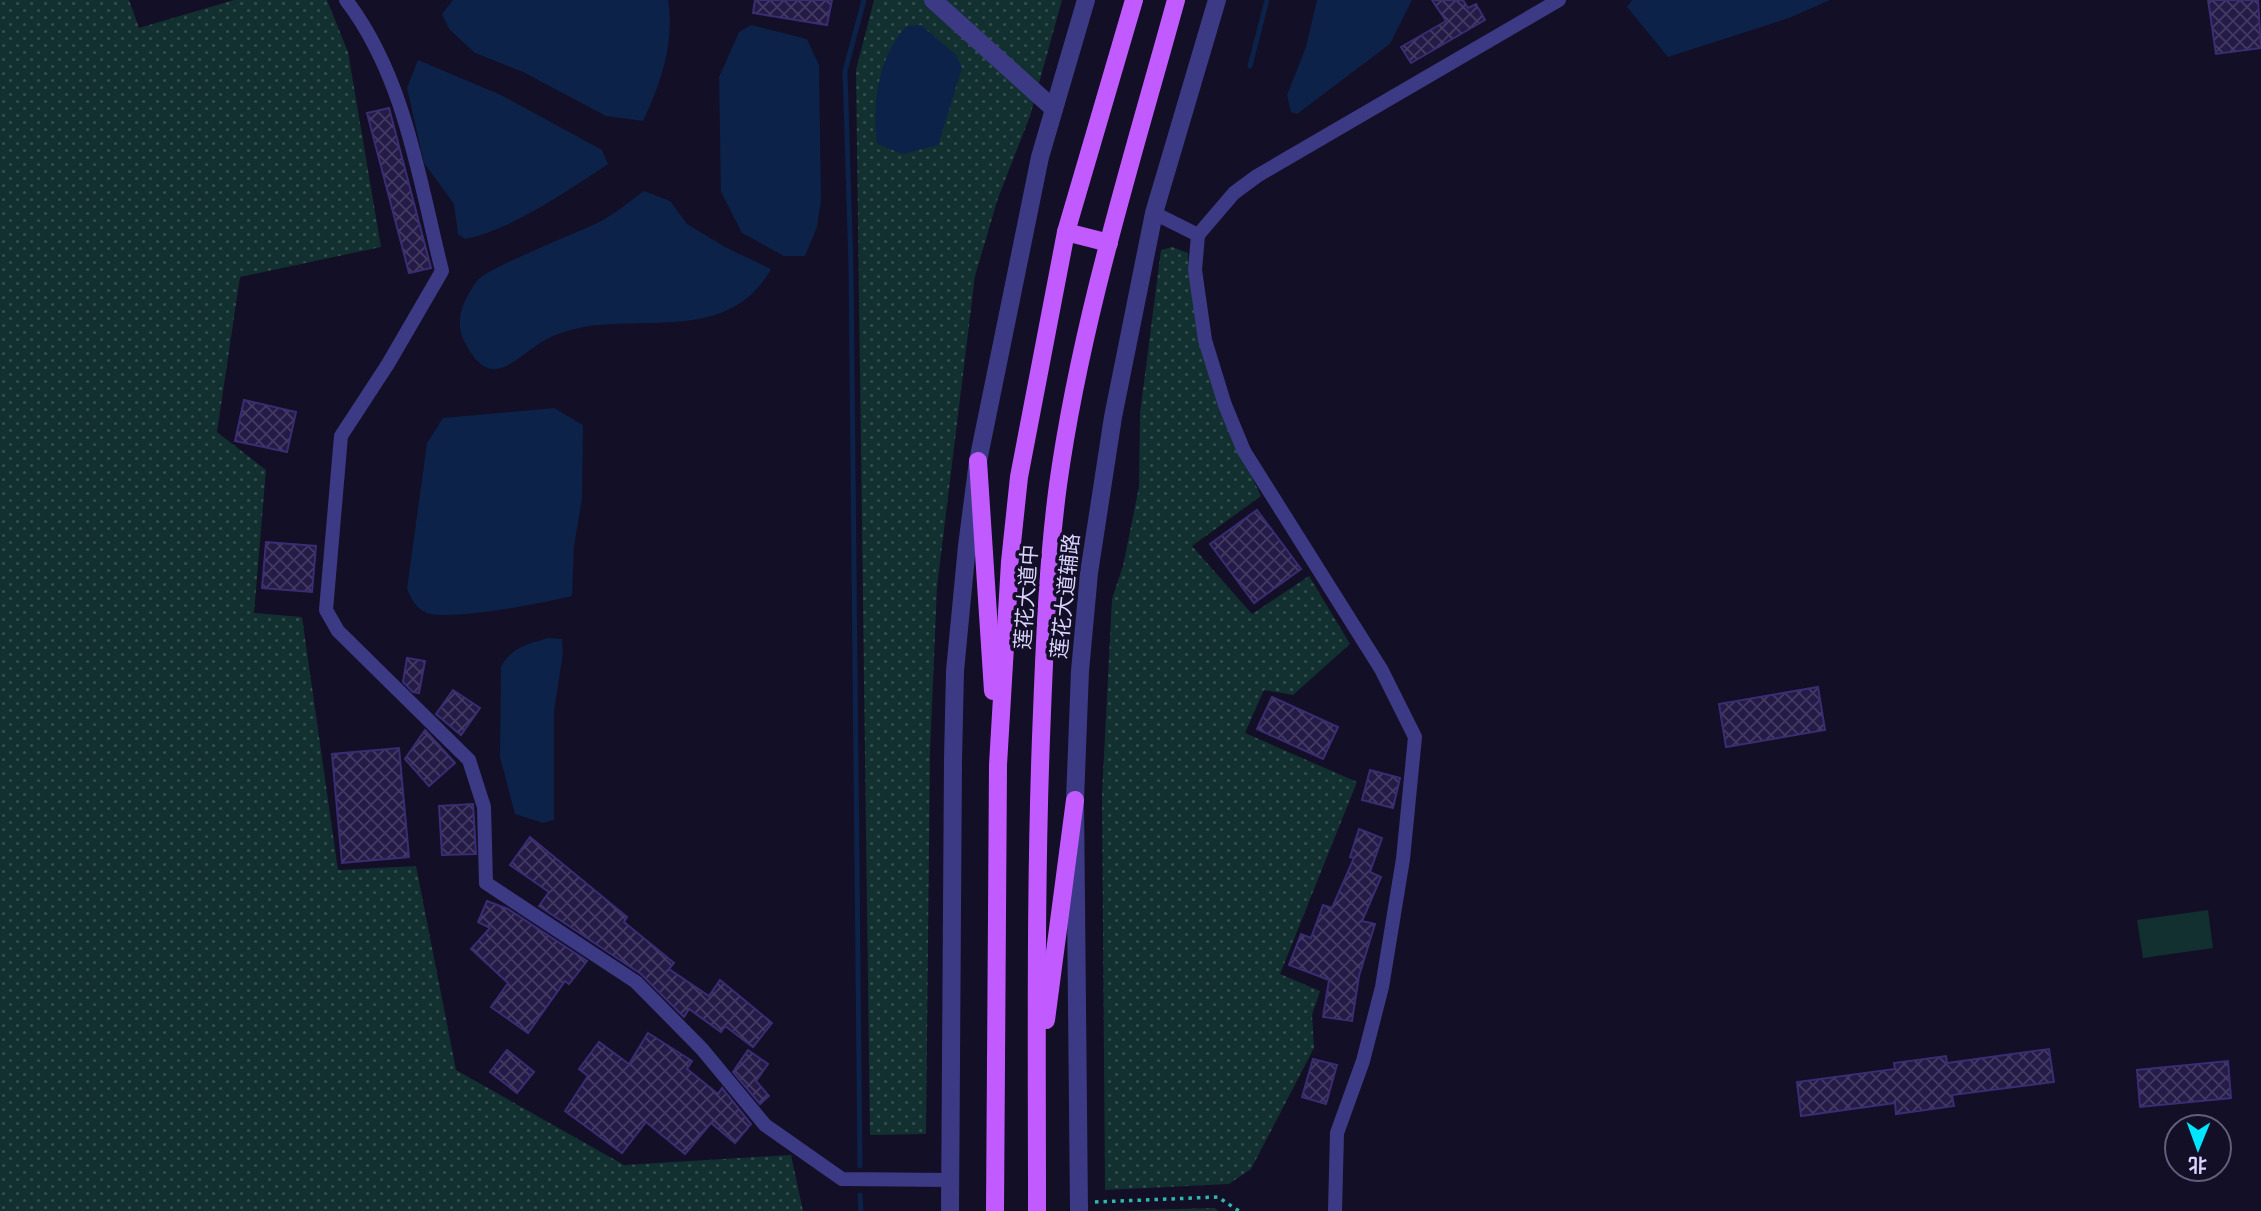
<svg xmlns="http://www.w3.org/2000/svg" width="2261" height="1211" font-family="Raleway,'Noto Sans SC',sans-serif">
  <defs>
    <pattern id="green-dots" width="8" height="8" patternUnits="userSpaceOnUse" patternTransform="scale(1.75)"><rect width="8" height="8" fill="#12302f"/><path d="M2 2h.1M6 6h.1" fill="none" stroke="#344d4e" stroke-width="1.8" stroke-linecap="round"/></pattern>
    <pattern id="building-cross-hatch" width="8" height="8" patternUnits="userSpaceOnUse" patternTransform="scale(1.75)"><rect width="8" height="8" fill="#241b47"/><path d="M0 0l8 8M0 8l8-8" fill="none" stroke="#433b63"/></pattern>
  </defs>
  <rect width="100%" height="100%" fill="#130f26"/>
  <g fill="url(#green-dots)">
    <path d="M 0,0 L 129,0 L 139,28 L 234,0 L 327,0 L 348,52 L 381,247 L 240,277 L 217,432 L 266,470 L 254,613 L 302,617 L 338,870 L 416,866 L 456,1070 L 624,1165 L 791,1155 L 803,1211 L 0,1211 Z"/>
    <path d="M 874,0 L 1062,0 L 1030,116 L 998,198 L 975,276 L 937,587 L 930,753 L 926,1134 L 870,1135 L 856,70 Z"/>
    <path d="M 1172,247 L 1188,253 L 1189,275 L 1219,408 L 1261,496 L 1192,546 L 1252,614 L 1309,576 L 1350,644 L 1293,695 L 1264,690 L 1245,733 L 1357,782 L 1280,974 L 1320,991 L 1312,1015 L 1314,1048 L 1251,1169 L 1229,1184 L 1105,1190 L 1102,794 L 1112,599 L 1123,566 L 1139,487 L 1140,413 L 1161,250 Z"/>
    <path d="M 1215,1208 L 1218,1211 L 1106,1211 Z"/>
  </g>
  <path fill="#12302f" d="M 2208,910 L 2213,948 L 2143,958 L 2137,920 Z"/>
  <g fill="#0c2248">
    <path d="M 453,0 L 668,0 C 675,41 661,84 643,121 L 606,116 L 523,72 L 475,53 L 449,29 L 442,14 Z"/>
    <path d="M 1317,0 L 1412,0 L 1390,44 L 1297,114 L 1291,112 L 1287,95 L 1306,47 Z"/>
    <path d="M 1632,0 L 1830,0 L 1789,18 L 1668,57 L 1627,7 Z"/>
    <path d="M 751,25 L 807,39 L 819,65 L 821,200 L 817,227 L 805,256 L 784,256 L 742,233 L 721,192 L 719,77 L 739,32 Z"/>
    <path d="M 921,25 L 956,55 L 962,68 L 938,145 L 903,154 L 877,144 C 872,105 878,55 907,26 Z"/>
    <path d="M 418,60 L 501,95 L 602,150 L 608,164 C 570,189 510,231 465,239 L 458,234 L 454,204 L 424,163 L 407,88 Z"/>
    <path d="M 644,191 L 670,201 L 687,224 L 725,247 L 771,269 C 731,341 648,316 584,327 C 574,329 562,332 553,336 C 514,354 493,399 463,339 C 454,319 465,297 477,281 C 487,267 579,233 601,221 C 616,213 630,201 644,191 Z"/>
    <path d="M 554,408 L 583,425 L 582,499 L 574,546 L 572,596 C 543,603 453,621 427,613 C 416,609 411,598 407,589 L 427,443 L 443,418 Z"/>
    <path d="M 548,638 L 562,639 L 563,653 L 554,711 L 554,820 L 543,823 L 515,814 L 500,757 L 501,667 C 511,647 528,644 548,638 Z"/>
  </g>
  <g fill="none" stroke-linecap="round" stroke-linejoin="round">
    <g stroke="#0c2248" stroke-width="5">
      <path d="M 1250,66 L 1267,0"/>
      <path d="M 860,1166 L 851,268 L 845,71 L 864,0"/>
      <path d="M 860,1195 L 861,1211"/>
    </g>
  </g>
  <g fill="url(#building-cross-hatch)" stroke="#3b2d73" stroke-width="2">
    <path d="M 755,0 L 832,0 L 827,25 L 753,13 Z"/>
    <path d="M 1432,0 L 1463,0 L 1468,8 L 1476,4 L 1485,20 L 1411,63 L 1401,47 L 1446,21 Z"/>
    <path d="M 2208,0 L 2258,0 L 2261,48 L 2216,54 Z"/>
    <path d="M 389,108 L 431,268 L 409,273 L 367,113 Z"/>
    <path d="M 244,400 L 296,412 L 287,452 L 235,441 Z"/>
    <path d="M 1257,510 L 1301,569 L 1254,603 L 1210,544 Z"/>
    <path d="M 266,542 L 316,546 L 312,592 L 262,588 Z"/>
    <path d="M 407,658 L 425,661 L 419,693 L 413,692 L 403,682 Z"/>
    <path d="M 1818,687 L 1825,730 L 1726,747 L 1719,704 Z"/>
    <path d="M 453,690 L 480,708 L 461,735 L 436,714 Z"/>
    <path d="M 1272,697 L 1338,727 L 1323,759 L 1257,729 Z"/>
    <path d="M 425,730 L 455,763 L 429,786 L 405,759 Z"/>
    <path d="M 399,748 L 409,857 L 342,863 L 332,754 Z"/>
    <path d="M 1370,770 L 1400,778 L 1393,808 L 1362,800 Z"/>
    <path d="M 473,804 L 476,854 L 442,855 L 439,806 Z"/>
    <path d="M 1359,829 L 1382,838 L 1370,872 L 1381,877 L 1362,921 L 1375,924 L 1359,976 L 1352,1021 L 1323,1017 L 1329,980 L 1289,965 L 1301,934 L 1311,938 L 1323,905 L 1332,908 L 1354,858 L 1350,857 Z"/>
    <path d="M 530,837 L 627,917 L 624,922 L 674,963 L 669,969 L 709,996 L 720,980 L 772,1023 L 753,1047 L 725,1026 L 721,1032 L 689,1009 L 684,1017 L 641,974 L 539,906 L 549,892 L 510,865 Z"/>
    <path d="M 487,901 L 508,909 L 587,961 L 569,984 L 565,981 L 528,1033 L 491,1007 L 508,983 L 471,949 L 490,928 L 478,922 Z"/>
    <path d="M 648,1033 L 692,1061 L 687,1069 L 718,1094 L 722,1088 L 751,1124 L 735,1143 L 711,1123 L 685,1154 L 646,1122 L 622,1153 L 565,1111 L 588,1076 L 579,1069 L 599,1042 L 629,1064 Z"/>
    <path d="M 2049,1049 L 2054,1082 L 1952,1095 L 1954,1106 L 1896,1114 L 1895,1103 L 1801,1116 L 1797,1082 L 1895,1069 L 1894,1063 L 1946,1056 L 1947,1063 Z"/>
    <path d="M 507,1050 L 534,1072 L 517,1093 L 490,1072 Z"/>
    <path d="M 748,1050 L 768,1064 L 756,1081 L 769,1096 L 760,1104 L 733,1072 Z"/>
    <path d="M 1313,1059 L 1337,1065 L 1326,1104 L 1302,1097 Z"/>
    <path d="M 2228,1061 L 2231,1098 L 2140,1107 L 2137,1070 Z"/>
  </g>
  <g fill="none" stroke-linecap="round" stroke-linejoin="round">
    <path stroke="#2fb8b0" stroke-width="3.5" stroke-dasharray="3.5 5" stroke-linecap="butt" d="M 1095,1202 L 1218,1197 L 1239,1211"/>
    <g stroke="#3d3a85" stroke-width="14">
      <path d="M 346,0 C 405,77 419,179 442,271 L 388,364 L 341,436 L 326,610 L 338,631 L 469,760 L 484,807 L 486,883 L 636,982 L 702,1049 L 765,1125 L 842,1179 L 951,1180"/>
      <path d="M 1154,213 L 1198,235 L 1195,270 L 1205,340 L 1225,405 L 1244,451 L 1381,669 L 1415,737 L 1403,859 L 1382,987 L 1363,1061 L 1337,1133 L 1335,1211"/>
      <path d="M 1198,235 L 1234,193 L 1257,176 L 1559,0"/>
    </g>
    <g stroke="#3d3a85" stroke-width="18">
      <path d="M 933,0 L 1054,109"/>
      <path d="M 950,1211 L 953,759 L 955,671 L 967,546 L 978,461 L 1040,157 L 1086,0"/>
      <path d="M 1079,1211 L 1075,800 L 1080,671 L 1089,573 L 1113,417 L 1154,213 L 1217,0"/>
    </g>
    <g stroke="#c25bff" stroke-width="18">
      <path d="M 1066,232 L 1109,243"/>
      <path d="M 978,461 L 993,691"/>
      <path d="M 1046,1020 L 1075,800"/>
      <path d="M 995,1211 L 998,765 L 1010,562 L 1019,477 L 1066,232 L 1134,0"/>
      <path d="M 1037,1211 C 1037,1045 1035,878 1042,712 C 1045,636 1048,560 1058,485 C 1081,320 1132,160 1176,0"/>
    </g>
  </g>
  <g text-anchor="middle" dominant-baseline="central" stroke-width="7" stroke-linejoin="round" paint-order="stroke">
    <g font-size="21" fill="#d9d4ff" stroke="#130f26">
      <text transform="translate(1065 596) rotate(-84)">莲花大道辅路</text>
      <text transform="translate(1026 597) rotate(-86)">莲花大道中</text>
    </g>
  </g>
  <g transform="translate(2198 1148) rotate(181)"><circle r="33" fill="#130f26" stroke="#625e7d" stroke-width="2"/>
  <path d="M0-5L12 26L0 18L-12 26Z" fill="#00e5ff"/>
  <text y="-10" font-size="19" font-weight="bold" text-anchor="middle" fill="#d9d4ff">北</text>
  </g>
</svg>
